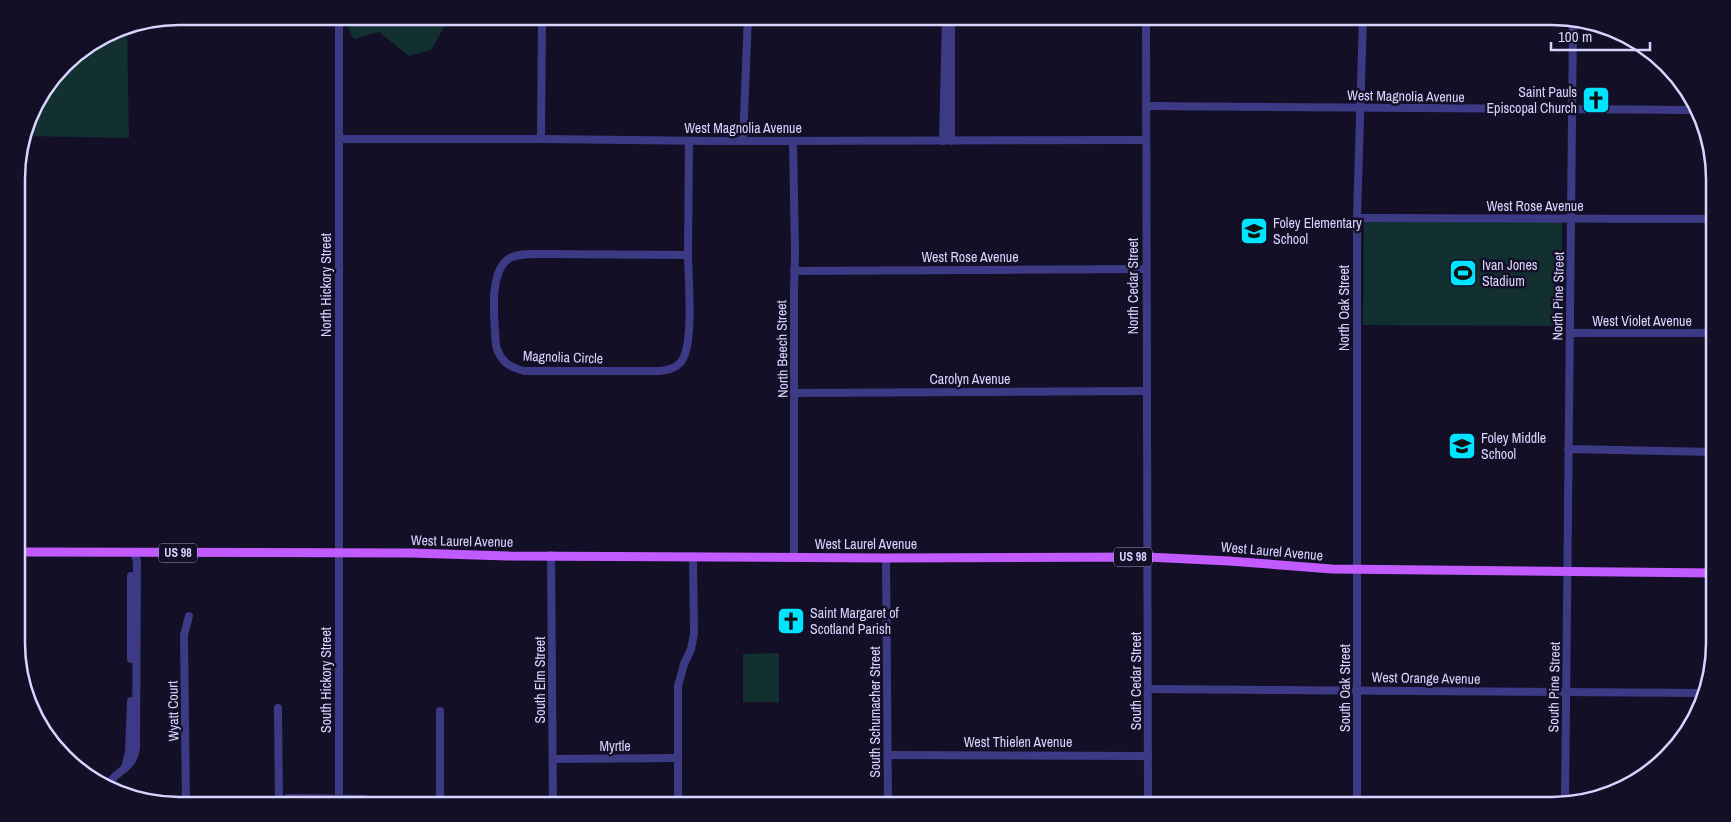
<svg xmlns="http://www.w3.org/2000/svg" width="1731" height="822" font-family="'Archivo Narrow',sans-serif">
  <rect width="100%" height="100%" fill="#130f26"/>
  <g fill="#12302f">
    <path d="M 344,16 L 494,16 L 476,24 L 444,27 L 431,50 L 409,56 L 379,32 L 354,39 L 344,21 Z"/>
    <path d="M 127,27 L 129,138 L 25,136 L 33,107 L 72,57 L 117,29 Z"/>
    <path d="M 1364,221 L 1562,222 L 1562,326 L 1363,325 Z"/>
    <path d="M 779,653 L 779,702 L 743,702 L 743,654 Z"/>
  </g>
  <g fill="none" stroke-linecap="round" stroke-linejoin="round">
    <g stroke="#3d3a85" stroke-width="8">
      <path d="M 951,16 L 951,141"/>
      <path d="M 1146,16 L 1148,806"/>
      <path d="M 1146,106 L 1695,110"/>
      <path d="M 339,139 L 541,139 L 714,141 L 1146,140"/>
      <path d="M 541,139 L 542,16"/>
      <path d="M 743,141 L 748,16"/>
      <path d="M 793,141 L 795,253 L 794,293 L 794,557"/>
      <path d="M 943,141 L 946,16"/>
      <path d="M 1357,218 L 1714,219"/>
      <path d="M 545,254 L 688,255 C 688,277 695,348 680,363 C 671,372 658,371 647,371 L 524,371 C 509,367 501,362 496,346 C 495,324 487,271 510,258 C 520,253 534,254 545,254 Z"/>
      <path d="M 688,255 L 689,141"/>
      <path d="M 794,271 L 1146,269"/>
      <path d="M 1570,333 L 1714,333"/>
      <path d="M 795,393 L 1146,391"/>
      <path d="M 1568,449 L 1714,452"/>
      <path d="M 551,555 L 553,806"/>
      <path d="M 886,558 L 888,806"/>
      <path d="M 131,659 L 131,576"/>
      <path d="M 1148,689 L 1703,693"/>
      <path d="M 278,708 L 279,806"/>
      <path d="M 888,755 L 1148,756"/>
      <path d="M 553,759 L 678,758"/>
      <path d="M 125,768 L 129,752 L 131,701"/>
      <path d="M 106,788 C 114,770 133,771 136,748 L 137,561 L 134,553"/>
      <path d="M 373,801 L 440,801"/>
      <path d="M 186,803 L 279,803"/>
      <path d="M 1565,804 L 1573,21"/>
      <path d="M 1357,805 L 1357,218 L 1363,16"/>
      <path d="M 186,806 L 184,635 L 189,616"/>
      <path d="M 286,806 L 279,803 L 288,798 L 363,799 L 373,801 L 364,806 L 355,806"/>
      <path d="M 339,806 L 339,16"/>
      <path d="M 440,806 L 440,711"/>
      <path d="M 678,806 L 678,686 L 684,664 L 691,649 L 694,634 L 693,556"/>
    </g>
    <path stroke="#c25bff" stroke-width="9" d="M 17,552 L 411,553 L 508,556 L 886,558 L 1147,557 L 1229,561 L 1332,569 L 1715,573"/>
  </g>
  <defs>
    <g id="church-square" transform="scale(1.4375)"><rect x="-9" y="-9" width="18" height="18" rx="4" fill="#00e5ff" stroke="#130f26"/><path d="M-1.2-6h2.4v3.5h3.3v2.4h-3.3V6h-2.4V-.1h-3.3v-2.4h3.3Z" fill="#111"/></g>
    <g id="school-square" transform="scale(1.4375)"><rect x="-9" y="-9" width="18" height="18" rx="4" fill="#00e5ff" stroke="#130f26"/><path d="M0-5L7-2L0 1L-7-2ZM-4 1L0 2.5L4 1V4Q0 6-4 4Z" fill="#111"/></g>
    <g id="stadium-square" transform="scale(1.4375)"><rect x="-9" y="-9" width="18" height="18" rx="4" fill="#00e5ff" stroke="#130f26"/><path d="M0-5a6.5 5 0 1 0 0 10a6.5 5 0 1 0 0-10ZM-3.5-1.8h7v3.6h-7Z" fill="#111"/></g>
  </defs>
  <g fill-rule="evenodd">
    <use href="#church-square" x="1596" y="100"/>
    <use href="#school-square" x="1254" y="231"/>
    <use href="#stadium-square" x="1463" y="273"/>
    <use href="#school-square" x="1462" y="446"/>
    <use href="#church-square" x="791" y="621"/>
  </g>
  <g text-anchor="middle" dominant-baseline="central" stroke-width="5" stroke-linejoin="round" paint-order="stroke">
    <g fill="#130f26" stroke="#9e99be" stroke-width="1">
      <rect x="159" y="543.5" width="38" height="19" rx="4"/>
      <rect x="1114" y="547.5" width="38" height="19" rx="4"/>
    </g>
    <g font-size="12" font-weight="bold" fill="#d9d4ff">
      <text x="178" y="553">US 98</text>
      <text x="1133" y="557">US 98</text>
    </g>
    <g font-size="14" fill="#d9d4ff" stroke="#130f26" text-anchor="start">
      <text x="1577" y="92" text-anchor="end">Saint Pauls<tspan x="1577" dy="16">Episcopal Church</tspan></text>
      <text x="1273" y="223">Foley Elementary<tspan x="1273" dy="16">School</tspan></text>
      <text x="1482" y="265">Ivan Jones<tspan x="1482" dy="16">Stadium</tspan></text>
      <text x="1481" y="438">Foley Middle<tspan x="1481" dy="16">School</tspan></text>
      <text x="810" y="613">Saint Margaret of<tspan x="810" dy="16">Scotland Parish</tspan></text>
    </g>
    <g font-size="14" fill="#d9d4ff" stroke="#130f26">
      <text transform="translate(1406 96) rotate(1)">West Magnolia Avenue</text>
      <text x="743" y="128">West Magnolia Avenue</text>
      <text x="1535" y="206">West Rose Avenue</text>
      <text x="970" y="257">West Rose Avenue</text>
      <text transform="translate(326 285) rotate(-90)">North Hickory Street</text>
      <text transform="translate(1133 286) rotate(-90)">North Cedar Street</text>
      <text transform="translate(1558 296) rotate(-89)">North Pine Street</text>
      <text transform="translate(1344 308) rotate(-90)">North Oak Street</text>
      <text x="1642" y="321">West Violet Avenue</text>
      <text transform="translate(782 349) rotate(-91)">North Beech Street</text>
      <text transform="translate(563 357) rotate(2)">Magnolia Circle</text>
      <text x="970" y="379">Carolyn Avenue</text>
      <text transform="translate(462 541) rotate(1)">West Laurel Avenue</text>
      <text x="866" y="544">West Laurel Avenue</text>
      <text transform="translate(1272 551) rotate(5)">West Laurel Avenue</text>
      <text transform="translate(1426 678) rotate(1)">West Orange Avenue</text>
      <text transform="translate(326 680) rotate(-90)">South Hickory Street</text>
      <text transform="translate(540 680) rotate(-90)">South Elm Street</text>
      <text transform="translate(1136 681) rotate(-90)">South Cedar Street</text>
      <text transform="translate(1554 687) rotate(-89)">South Pine Street</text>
      <text transform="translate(1345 688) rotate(-90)">South Oak Street</text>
      <text transform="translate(173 711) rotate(-91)">Wyatt Court</text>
      <text transform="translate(875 712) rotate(-90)">South Schumacher Street</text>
      <text x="1018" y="742">West Thielen Avenue</text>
      <text x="615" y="746">Myrtle</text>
    </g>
  </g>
  <path d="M0 0H1731V822H0ZM179 25H1552A154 154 0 0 1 1706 179V643A154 154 0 0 1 1552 797H179A154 154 0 0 1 25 643V179A154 154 0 0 1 179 25Z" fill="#130f26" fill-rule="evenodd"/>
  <path fill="none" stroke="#d9d4ff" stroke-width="2.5" d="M179 25H1552A154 154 0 0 1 1706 179V643A154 154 0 0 1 1552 797H179A154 154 0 0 1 25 643V179A154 154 0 0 1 179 25Z"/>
  <path d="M1551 42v8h99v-8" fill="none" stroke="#d9d4ff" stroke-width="2.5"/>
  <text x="1558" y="42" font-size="15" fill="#d9d4ff" stroke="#130f26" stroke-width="4" paint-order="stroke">100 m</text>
</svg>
